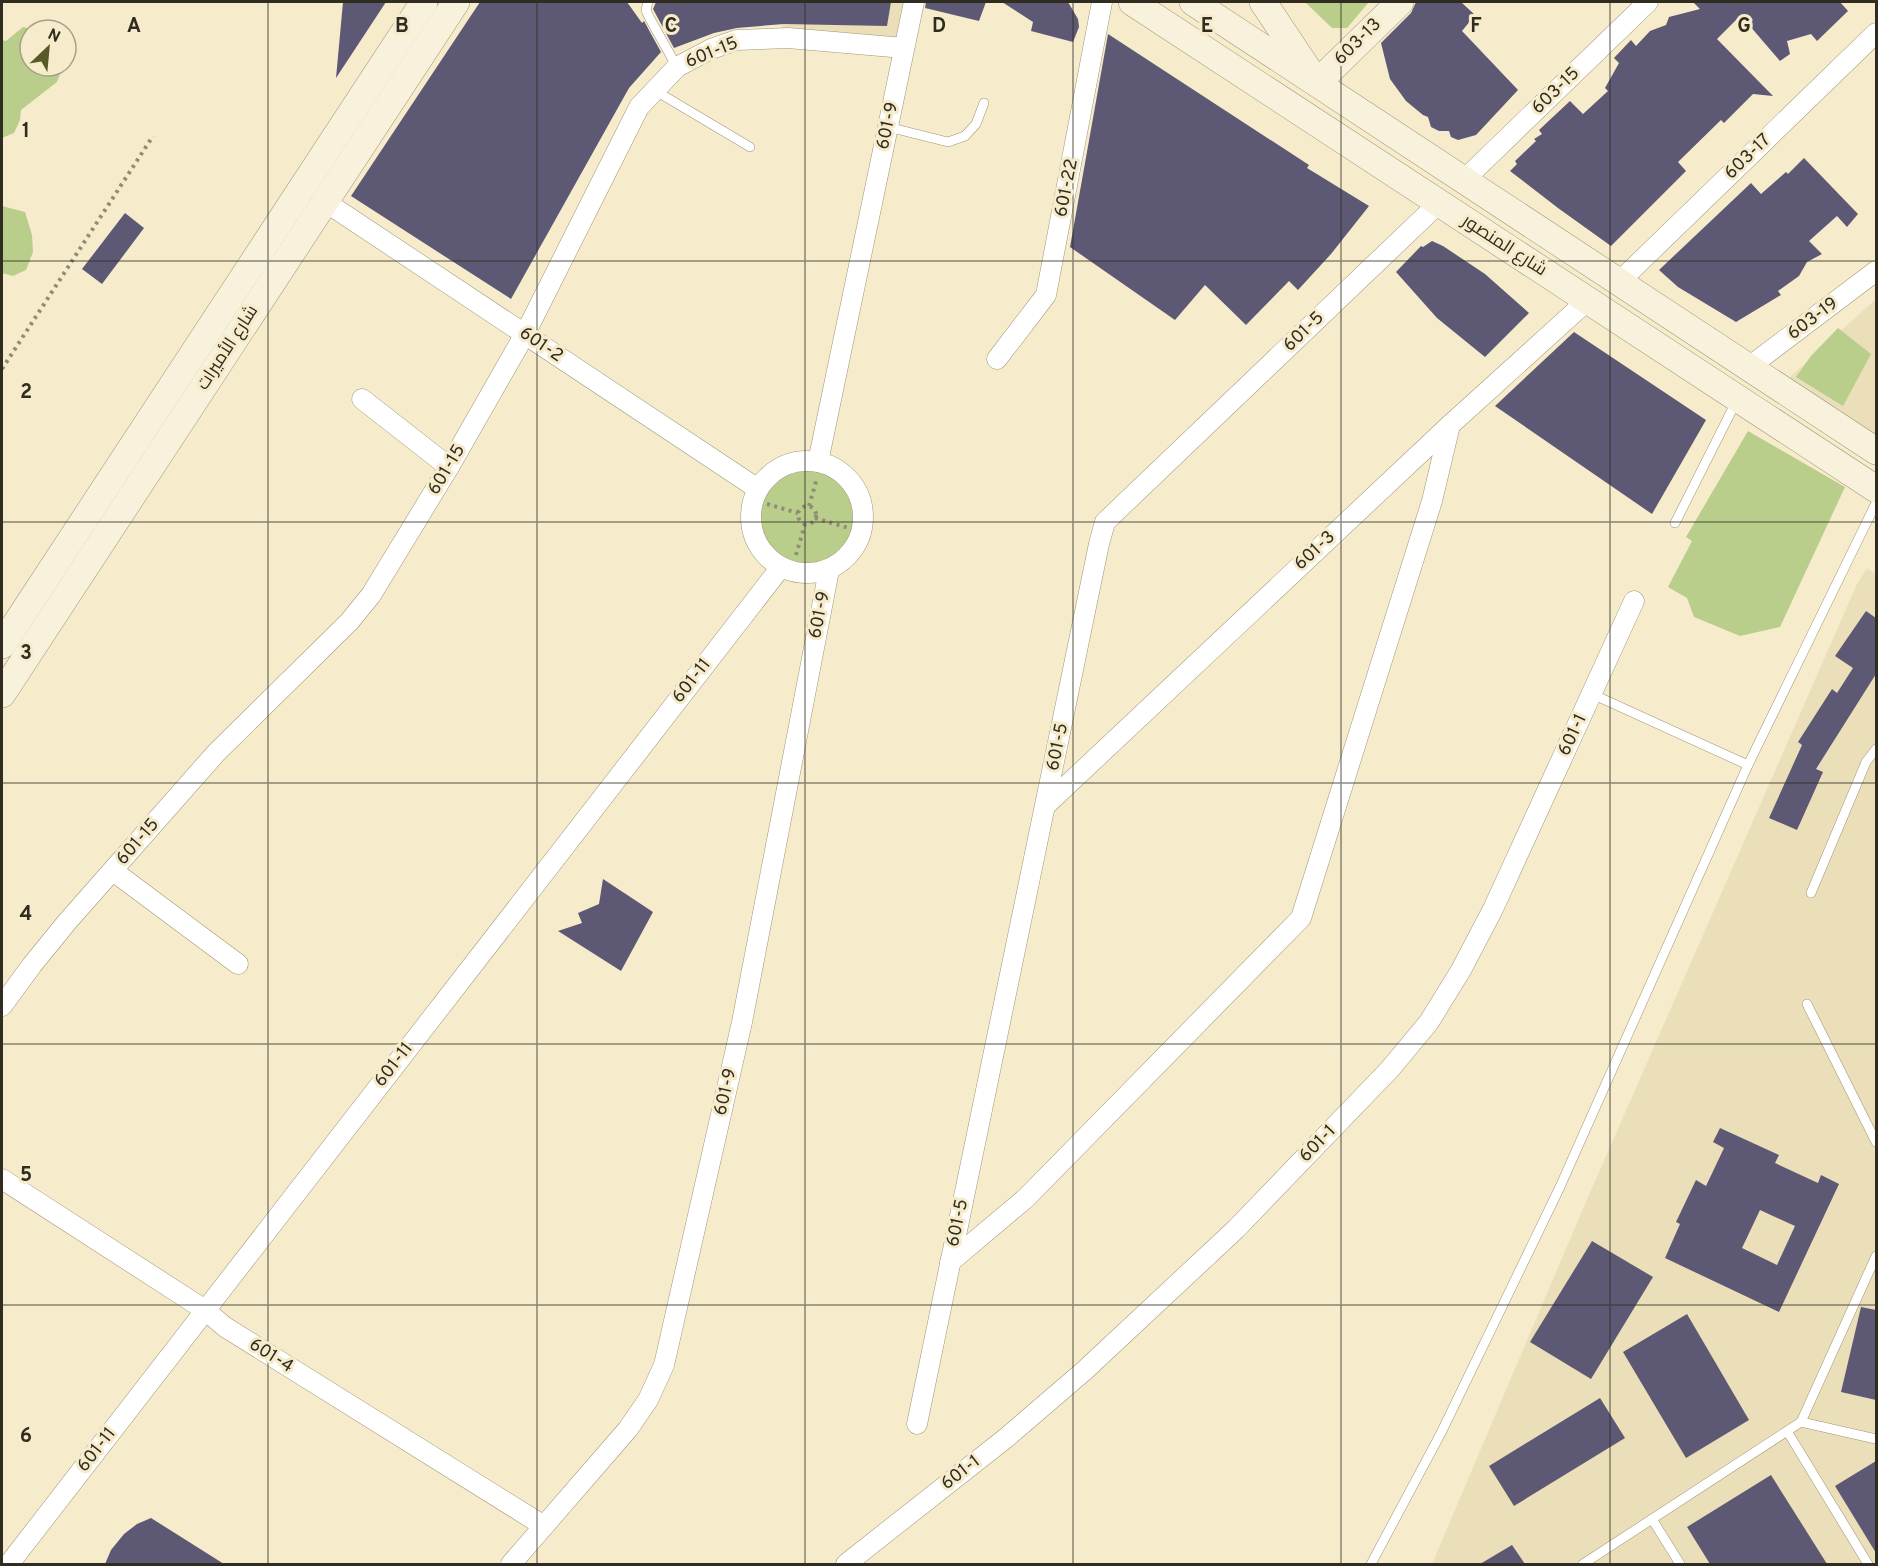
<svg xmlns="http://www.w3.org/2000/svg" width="1878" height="1566" font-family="Overpass,Cairo,sans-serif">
  <rect width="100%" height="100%" fill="#f6eccc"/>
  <g fill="#ebdfb9">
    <path d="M 780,2 L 905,2 L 898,35 L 892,39 L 783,32 Z"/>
    <path d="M 1876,299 L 1876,439 L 1789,378 Z"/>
    <path d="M 1867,568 L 1876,574 L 1876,1564 L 1432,1564 L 1585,1204 L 1857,584 Z"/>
  </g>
  <g fill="#bace8b">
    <path d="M 1305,2 L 1369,2 L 1347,28 L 1332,28 Z"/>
    <path d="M 23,27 L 37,30 L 30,30 L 30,66 L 63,66 L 57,82 L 21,110 L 20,120 L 14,133 L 2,138 L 2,40 L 6,41 Z"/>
    <path d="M 2,206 L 25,212 L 32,235 L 33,252 L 26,270 L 13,276 L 2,273 Z"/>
    <path d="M 1838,328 L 1871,354 L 1843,406 L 1796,377 L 1811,356 Z"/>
    <path d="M 1748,431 L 1845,487 L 1780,627 L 1740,636 L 1694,617 L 1687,598 L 1668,587 L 1692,541 L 1686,537 Z"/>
    <circle cx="807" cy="517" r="46"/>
  </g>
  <g fill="#5d5974" fill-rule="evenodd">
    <path d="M 343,2 L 386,2 L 336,78 Z"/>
    <path d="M 480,2 L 627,2 L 642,23 L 644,21 L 661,52 L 629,88 L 511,299 L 351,196 Z"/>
    <path d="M 656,2 L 891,2 L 887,26 L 784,24 L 737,28 L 714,33 L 674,48 L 653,9 Z"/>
    <path d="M 926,2 L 986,2 L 979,21 L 925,8 Z"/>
    <path d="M 1002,2 L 1068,2 L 1078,19 L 1079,27 L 1073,42 L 1031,31 L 1033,22 Z"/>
    <path d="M 1416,2 L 1461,2 L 1475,15 L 1462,31 L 1518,90 L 1476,135 L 1458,140 L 1451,137 L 1449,131 L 1439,131 L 1431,127 L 1428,117 L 1423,115 L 1406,101 L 1390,79 L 1381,43 L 1411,13 Z"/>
    <path d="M 1693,2 L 1840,2 L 1848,11 L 1817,41 L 1811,34 L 1787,41 L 1790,54 L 1780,61 L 1749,25 L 1746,28 L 1737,19 L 1717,39 L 1773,96 L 1753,94 L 1724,123 L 1721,120 L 1678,162 L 1686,171 L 1611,246 L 1558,208 L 1510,171 L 1517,164 L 1515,161 L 1536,141 L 1534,139 L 1542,134 L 1539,130 L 1570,101 L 1583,114 L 1608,91 L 1605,88 L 1619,63 L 1614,58 L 1631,40 L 1636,46 L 1650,31 L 1666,25 L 1669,17 L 1700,9 Z"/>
    <path d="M 1108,34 L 1309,165 L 1307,168 L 1369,206 L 1331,254 L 1298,290 L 1289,281 L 1246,325 L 1205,285 L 1175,320 L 1070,247 Z"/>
    <path d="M 1804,158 L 1858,214 L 1847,227 L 1837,216 L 1809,241 L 1822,254 L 1807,262 L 1799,276 L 1778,291 L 1781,295 L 1736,322 L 1678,287 L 1659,270 L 1751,183 L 1761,194 L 1786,172 L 1788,174 Z"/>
    <path d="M 125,213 L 144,228 L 102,284 L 82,269 Z"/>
    <path d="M 1432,241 L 1443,246 L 1485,274 L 1529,313 L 1485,357 L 1437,318 L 1396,272 L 1421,246 L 1423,247 Z"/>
    <path d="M 1574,332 L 1706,420 L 1652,514 L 1495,406 Z"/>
    <path d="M 1866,611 L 1876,618 L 1876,674 L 1816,769 L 1823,772 L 1797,830 L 1769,818 L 1802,745 L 1798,742 L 1832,689 L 1837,693 L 1853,668 L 1835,656 Z"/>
    <path d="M 603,879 L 653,912 L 621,971 L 558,931 L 582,923 L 578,913 L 599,904 Z"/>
    <path d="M 1720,1128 L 1779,1155 L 1775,1163 L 1818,1183 L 1821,1175 L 1839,1184 L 1779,1312 L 1665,1258 L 1680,1224 L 1676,1222 L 1696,1180 L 1706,1186 L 1724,1148 L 1713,1142 ZM 1760,1210 L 1795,1226 L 1777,1265 L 1742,1248 Z"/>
    <path d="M 1592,1241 L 1653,1277 L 1591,1379 L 1530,1342 Z"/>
    <path d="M 1861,1307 L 1876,1310 L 1876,1400 L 1841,1392 Z"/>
    <path d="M 1687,1314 L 1749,1420 L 1686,1458 L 1623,1352 Z"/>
    <path d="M 1600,1398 L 1625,1438 L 1514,1506 L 1489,1466 Z"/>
    <path d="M 1876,1461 L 1876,1553 L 1835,1486 Z"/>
    <path d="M 1771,1475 L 1827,1564 L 1710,1564 L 1687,1527 Z"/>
    <path d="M 151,1518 L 224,1564 L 105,1564 L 111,1550 L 124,1534 L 137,1524 Z"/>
    <path d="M 1512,1545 L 1525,1564 L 1480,1564 Z"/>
  </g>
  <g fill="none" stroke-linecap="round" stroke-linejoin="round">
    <g stroke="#9f9678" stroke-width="10">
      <g id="lane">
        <path d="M 648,2 L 646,10 L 649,17 L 677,67"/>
        <path d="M 654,90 L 750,147"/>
        <path d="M 888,127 L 948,142 L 965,136 L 976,124 L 984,103"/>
        <path d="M 1675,523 L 1736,402"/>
        <path d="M 1592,694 L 1748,765"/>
        <path d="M 1811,893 L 1866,762 L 1876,749"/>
        <path d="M 1807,1004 L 1876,1142"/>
        <path d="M 1801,1422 L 1876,1439"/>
        <path d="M 1787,1431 L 1868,1564"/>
        <path d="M 1652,1519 L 1680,1564"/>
        <path d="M 1371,1564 L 1441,1433 L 1559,1189 L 1748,765 L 1876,503"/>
        <path d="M 1583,1564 L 1801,1422 L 1876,1256"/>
      </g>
    </g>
    <g stroke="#9f9678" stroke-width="21">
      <g id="street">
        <path d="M 1464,180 L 1648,2"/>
        <path d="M 324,201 L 758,489"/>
        <path d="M 1619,282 L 1876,33"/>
        <path d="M 997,359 L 1046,295 L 1102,2"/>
        <path d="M 1749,367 L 1876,271"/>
        <path d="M 362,399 L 449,467"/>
        <circle cx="807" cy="517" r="56"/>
        <path d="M 818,462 L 914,2"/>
        <path d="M 1046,805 L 1450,425 L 1588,300"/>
        <path d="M 113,871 L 238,964"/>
        <path d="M 2,1006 L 32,965 L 67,922 L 216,753 L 349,622 L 371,595 L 449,467 L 525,334 L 639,107 L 677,67 L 711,49 L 737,40 L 788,38 L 904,48"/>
        <path d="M 2,1179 L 205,1310 L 225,1327 L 544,1526"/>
        <path d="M 950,1262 L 1026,1198 L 1301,918 L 1432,501 L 1450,425"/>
        <path d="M 917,1424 L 1099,544 L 1105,522 L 1439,203"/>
        <path d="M 9,1564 L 781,567"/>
        <path d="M 511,1564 L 628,1429 L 648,1400 L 664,1365 L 742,1022 L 829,570"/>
        <path d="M 846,1564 L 1006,1438 L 1084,1371 L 1236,1229 L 1390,1069 L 1429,1022 L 1461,970 L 1493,909 L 1634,601"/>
      </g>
    </g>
    <g stroke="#9f9678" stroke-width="28">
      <g id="secondary">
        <path d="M 1132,2 L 1876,489"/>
        <path d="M 1193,2 L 1876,451"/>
        <path d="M 1263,2 L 1317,83 L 1400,2"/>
        <path d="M 2,645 L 424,2"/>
        <path d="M 2,694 L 456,2"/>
      </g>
    </g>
    <g stroke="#928b75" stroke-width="4" stroke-dasharray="3 4.5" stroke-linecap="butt">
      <path d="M 2,369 L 153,136"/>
      <path d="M 767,504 L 798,513"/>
      <circle cx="807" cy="515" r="9"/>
      <path d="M 809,506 L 817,478"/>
      <path d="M 815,518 L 852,529"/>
      <path d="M 796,555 L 805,524"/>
    </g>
    <use href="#lane" stroke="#fff" stroke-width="9"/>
    <use href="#street" stroke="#fff" stroke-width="20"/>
    <use href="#secondary" stroke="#f8f1db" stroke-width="27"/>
  </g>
  <path fill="none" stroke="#302c20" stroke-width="1.5" stroke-opacity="0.55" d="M 268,2 L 268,1564M 537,2 L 537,1564M 805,2 L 805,1564M 1073,2 L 1073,1564M 1341,2 L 1341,1564M 1610,2 L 1610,1564M 2,261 L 1876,261M 2,522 L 1876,522M 2,783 L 1876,783M 2,1044 L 1876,1044M 2,1305 L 1876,1305"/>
  <g text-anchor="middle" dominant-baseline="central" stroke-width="6" stroke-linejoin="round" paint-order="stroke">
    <g font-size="18" fill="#302c20" stroke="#f6eccc">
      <text transform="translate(1358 42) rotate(-45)">603-13</text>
      <text transform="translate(712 53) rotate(-22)">601-15</text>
      <text transform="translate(1556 91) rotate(-44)">603-15</text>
      <text transform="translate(888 126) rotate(-78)">601-9</text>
      <text transform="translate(1748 157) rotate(-44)">603-17</text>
      <text transform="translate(1067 188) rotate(-79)">601-22</text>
      <text transform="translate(1504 246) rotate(33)">شارع المنصور</text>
      <text transform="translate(1813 319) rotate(-37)">603-19</text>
      <text transform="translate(1304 332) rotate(-44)">601-5</text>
      <text transform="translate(541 345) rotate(34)">601-2</text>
      <text transform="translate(228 348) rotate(-57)">شارع الأميرات</text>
      <text transform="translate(447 470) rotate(-59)">601-15</text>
      <text transform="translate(1315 551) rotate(-43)">601-3</text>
      <text transform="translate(820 615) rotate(-79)">601-9</text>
      <text transform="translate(692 681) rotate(-52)">601-11</text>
      <text transform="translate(1573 735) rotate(-65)">601-1</text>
      <text transform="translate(1058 747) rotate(-78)">601-5</text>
      <text transform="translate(138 842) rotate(-49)">601-15</text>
      <text transform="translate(394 1065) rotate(-52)">601-11</text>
      <text transform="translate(726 1092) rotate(-77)">601-9</text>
      <text transform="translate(1318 1144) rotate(-46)">601-1</text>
      <text transform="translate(958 1223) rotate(-78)">601-5</text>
      <text transform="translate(271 1356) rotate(32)">601-4</text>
      <text transform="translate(97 1450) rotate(-52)">601-11</text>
      <text transform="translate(961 1473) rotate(-38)">601-1</text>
    </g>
  </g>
  <g font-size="20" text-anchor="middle" font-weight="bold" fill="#302c20" stroke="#f6eccc" stroke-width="6" stroke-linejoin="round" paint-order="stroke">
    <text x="134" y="32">A</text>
    <text x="402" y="32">B</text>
    <text x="671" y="32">C</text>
    <text x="939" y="32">D</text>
    <text x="1207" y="32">E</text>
    <text x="1476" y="32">F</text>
    <text x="1744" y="32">G</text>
    <text x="26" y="137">1</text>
    <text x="26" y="398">2</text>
    <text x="26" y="659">3</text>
    <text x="26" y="920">4</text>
    <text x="26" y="1181">5</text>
    <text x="26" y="1442">6</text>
  </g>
  <rect width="1878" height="1566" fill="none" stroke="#302c20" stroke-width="6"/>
  <g transform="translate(48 48) rotate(26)"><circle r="28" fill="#f6eccc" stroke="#a79f87" stroke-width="1.5"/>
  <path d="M0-4.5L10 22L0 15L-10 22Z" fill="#585b29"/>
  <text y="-9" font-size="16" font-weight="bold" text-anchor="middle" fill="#302c20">N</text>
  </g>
</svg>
